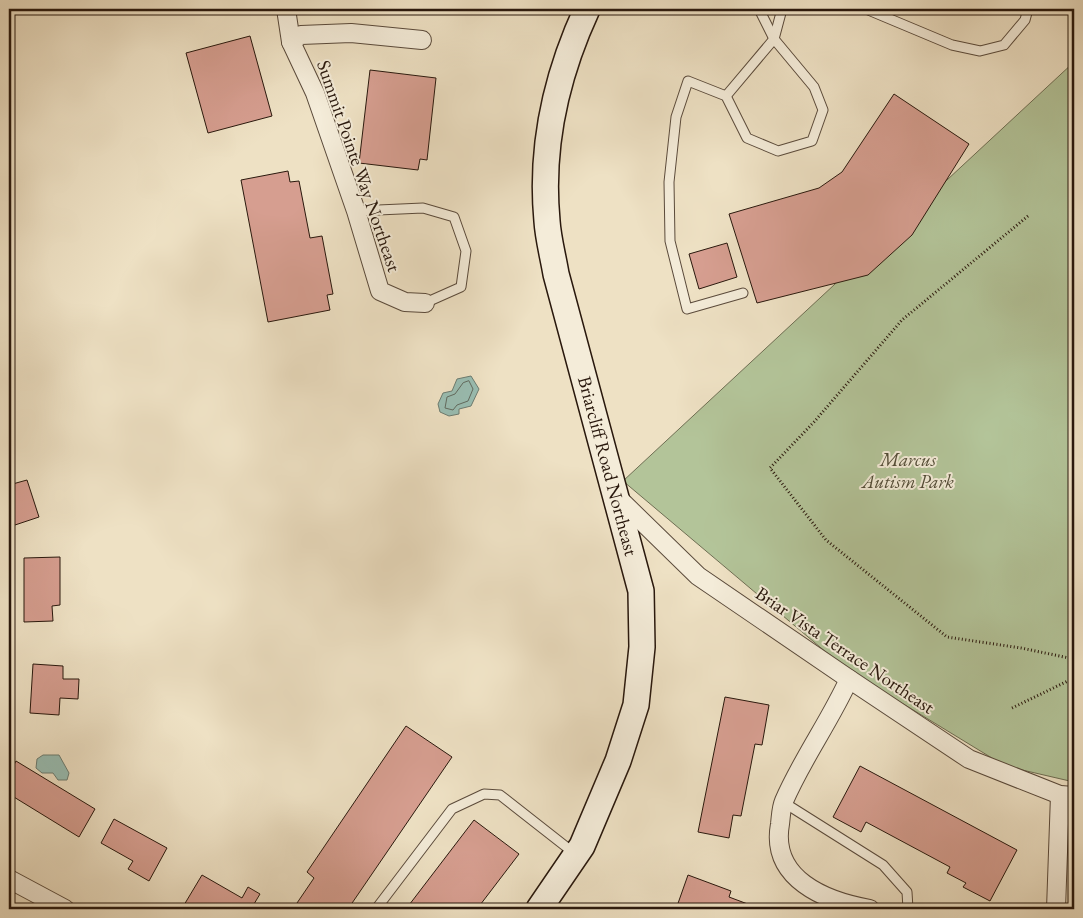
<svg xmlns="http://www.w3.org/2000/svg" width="1083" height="918" font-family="'EB Garamond',serif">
  <rect width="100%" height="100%" fill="#eee1c4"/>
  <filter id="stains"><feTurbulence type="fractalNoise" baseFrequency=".004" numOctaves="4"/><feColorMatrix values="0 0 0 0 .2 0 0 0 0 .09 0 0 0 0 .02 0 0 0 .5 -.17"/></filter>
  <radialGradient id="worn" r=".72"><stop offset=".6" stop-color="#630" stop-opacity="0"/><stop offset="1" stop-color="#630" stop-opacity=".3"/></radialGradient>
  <path fill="#b3c499" stroke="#6e6e53" d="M 1074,62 L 1074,782 L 1005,766 L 846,669 L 623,481 Z"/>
  <g fill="#99beb3" stroke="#6c7c71">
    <path d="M 471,376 L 479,389 L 471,406 L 459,409 L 459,414 L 449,416 L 440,412 L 438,404 L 443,393 L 452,391 L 457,379 Z"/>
    <path d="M 43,755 L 59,755 L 69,773 L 67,780 L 58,780 L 53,773 L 42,773 L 36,768 L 37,759 Z"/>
  </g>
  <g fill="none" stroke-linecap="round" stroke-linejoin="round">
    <path stroke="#616b60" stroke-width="1" d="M 469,381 L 473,389 L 468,401 L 457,405 L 453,410 L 445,408 L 447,397 L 455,394 L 463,383 Z"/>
  </g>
  <g fill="#d69e90" stroke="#29180d">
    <path d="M 183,9 L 217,9 L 216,14 Z"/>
    <path d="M 250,36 L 272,116 L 208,133 L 186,53 Z"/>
    <path d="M 370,70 L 436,78 L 427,160 L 420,159 L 418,170 L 359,163 Z"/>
    <path d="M 894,94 L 969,144 L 912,235 L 868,275 L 757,303 L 729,214 L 819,188 L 842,172 Z"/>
    <path d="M 288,171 L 290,182 L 299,181 L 310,238 L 322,236 L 333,294 L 327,295 L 330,310 L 268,322 L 241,180 Z"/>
    <path d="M 727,243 L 737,277 L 699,289 L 689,254 Z"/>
    <path d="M 27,480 L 39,517 L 9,527 L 9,485 Z"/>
    <path d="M 60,557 L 60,605 L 52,606 L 53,621 L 24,622 L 24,558 Z"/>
    <path d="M 33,664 L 63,666 L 63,679 L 79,679 L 78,699 L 60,698 L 59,715 L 30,713 Z"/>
    <path d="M 725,697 L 769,705 L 762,745 L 755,744 L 741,816 L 733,815 L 729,838 L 698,832 Z"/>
    <path d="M 406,726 L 452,757 L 348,909 L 306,909 L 297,903 L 314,878 L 307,872 Z"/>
    <path d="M 16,761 L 95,809 L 79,837 L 9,794 L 9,774 Z"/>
    <path d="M 860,766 L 1017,850 L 990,901 L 963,887 L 966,883 L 947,873 L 950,867 L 866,822 L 861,832 L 833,817 Z"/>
    <path d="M 114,819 L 167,848 L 149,881 L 128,869 L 133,861 L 101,843 Z"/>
    <path d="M 474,820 L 519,854 L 477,909 L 406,909 Z"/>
    <path d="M 202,875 L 242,898 L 248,887 L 260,894 L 251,909 L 192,909 L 184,905 Z"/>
    <path d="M 688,875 L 731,891 L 729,897 L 761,909 L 676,909 Z"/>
  </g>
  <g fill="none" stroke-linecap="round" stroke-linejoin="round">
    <g stroke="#5a4a3b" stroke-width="11">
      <g id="service">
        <path d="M 866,9 L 952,45 L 980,51 L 1004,45 L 1025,20 L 1028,9"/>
        <path d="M 726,96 L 774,39 L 782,9"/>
        <path d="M 356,211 L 423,208 L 454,217 L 466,251 L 461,287 L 425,303"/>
        <path d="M 743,293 L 687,309 L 670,241 L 669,182 L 676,117 L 688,81 L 726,96 L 747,138 L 778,151 L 812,141 L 823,110 L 814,87 L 774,39 L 759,9"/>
        <path d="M 783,802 L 883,865 L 907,892 L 908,909"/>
        <path d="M 376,909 L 452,809 L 484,794 L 500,795 L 574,853"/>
      </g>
    </g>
    <g stroke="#5a4a3b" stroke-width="20">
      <g id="minor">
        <path d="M 286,9 L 291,42 L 315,93 L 356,211 L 380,291 L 405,302 L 425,303"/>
        <path d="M 291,42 L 301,35 L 351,33 L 422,40"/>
        <path d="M 618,498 L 698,576 L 849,679 L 969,759 L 1060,795 L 1074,796"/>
        <path d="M 849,679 C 830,721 802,759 784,801 C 781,808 781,816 780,824 C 770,879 825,901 870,909"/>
        <path d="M 9,879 L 65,909"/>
        <path d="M 1056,909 L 1060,795"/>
      </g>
    </g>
    <g stroke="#29180d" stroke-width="28">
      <path id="secondary" d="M 539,909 L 582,846 L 618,761 L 636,705 L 642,647 L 641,591 L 556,274 C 553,256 548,238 547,221 C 540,147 556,76 587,9"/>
    </g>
    <g stroke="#29180d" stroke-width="3" stroke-dasharray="1 2.5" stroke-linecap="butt">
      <path d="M 1028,216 L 902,320 L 814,422 L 770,468 L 826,540 L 947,637 L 1021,648 L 1074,659"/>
      <path d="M 1012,708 L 1074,678"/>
    </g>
    <use href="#service" stroke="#f4ecd9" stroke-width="9"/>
    <use href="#minor" stroke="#f4ecd9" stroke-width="18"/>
    <use href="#secondary" stroke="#f4ecd9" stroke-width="25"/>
  </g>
  <g text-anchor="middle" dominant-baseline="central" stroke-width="4" stroke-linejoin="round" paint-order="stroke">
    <g font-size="19" fill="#29180d" stroke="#f4ecd9">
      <text transform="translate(359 166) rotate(71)">Summit Pointe Way Northeast</text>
      <text transform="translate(608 466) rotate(75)">Briarcliff Road Northeast</text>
      <text transform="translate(845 650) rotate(34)">Briar Vista Terrace Northeast</text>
    </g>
    <g font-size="19" font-style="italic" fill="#524c37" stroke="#f4ecd9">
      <text x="908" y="459">Marcus<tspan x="908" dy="22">Autism Park</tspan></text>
    </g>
  </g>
  <rect width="1083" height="918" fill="none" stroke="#eee1c4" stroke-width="30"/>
  <rect x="10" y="10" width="1063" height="898" fill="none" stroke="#29180d" stroke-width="2.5"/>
  <rect x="15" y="15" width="1053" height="888" fill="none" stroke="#29180d"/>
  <rect width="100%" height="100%" filter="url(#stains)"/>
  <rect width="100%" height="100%" fill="url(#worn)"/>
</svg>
